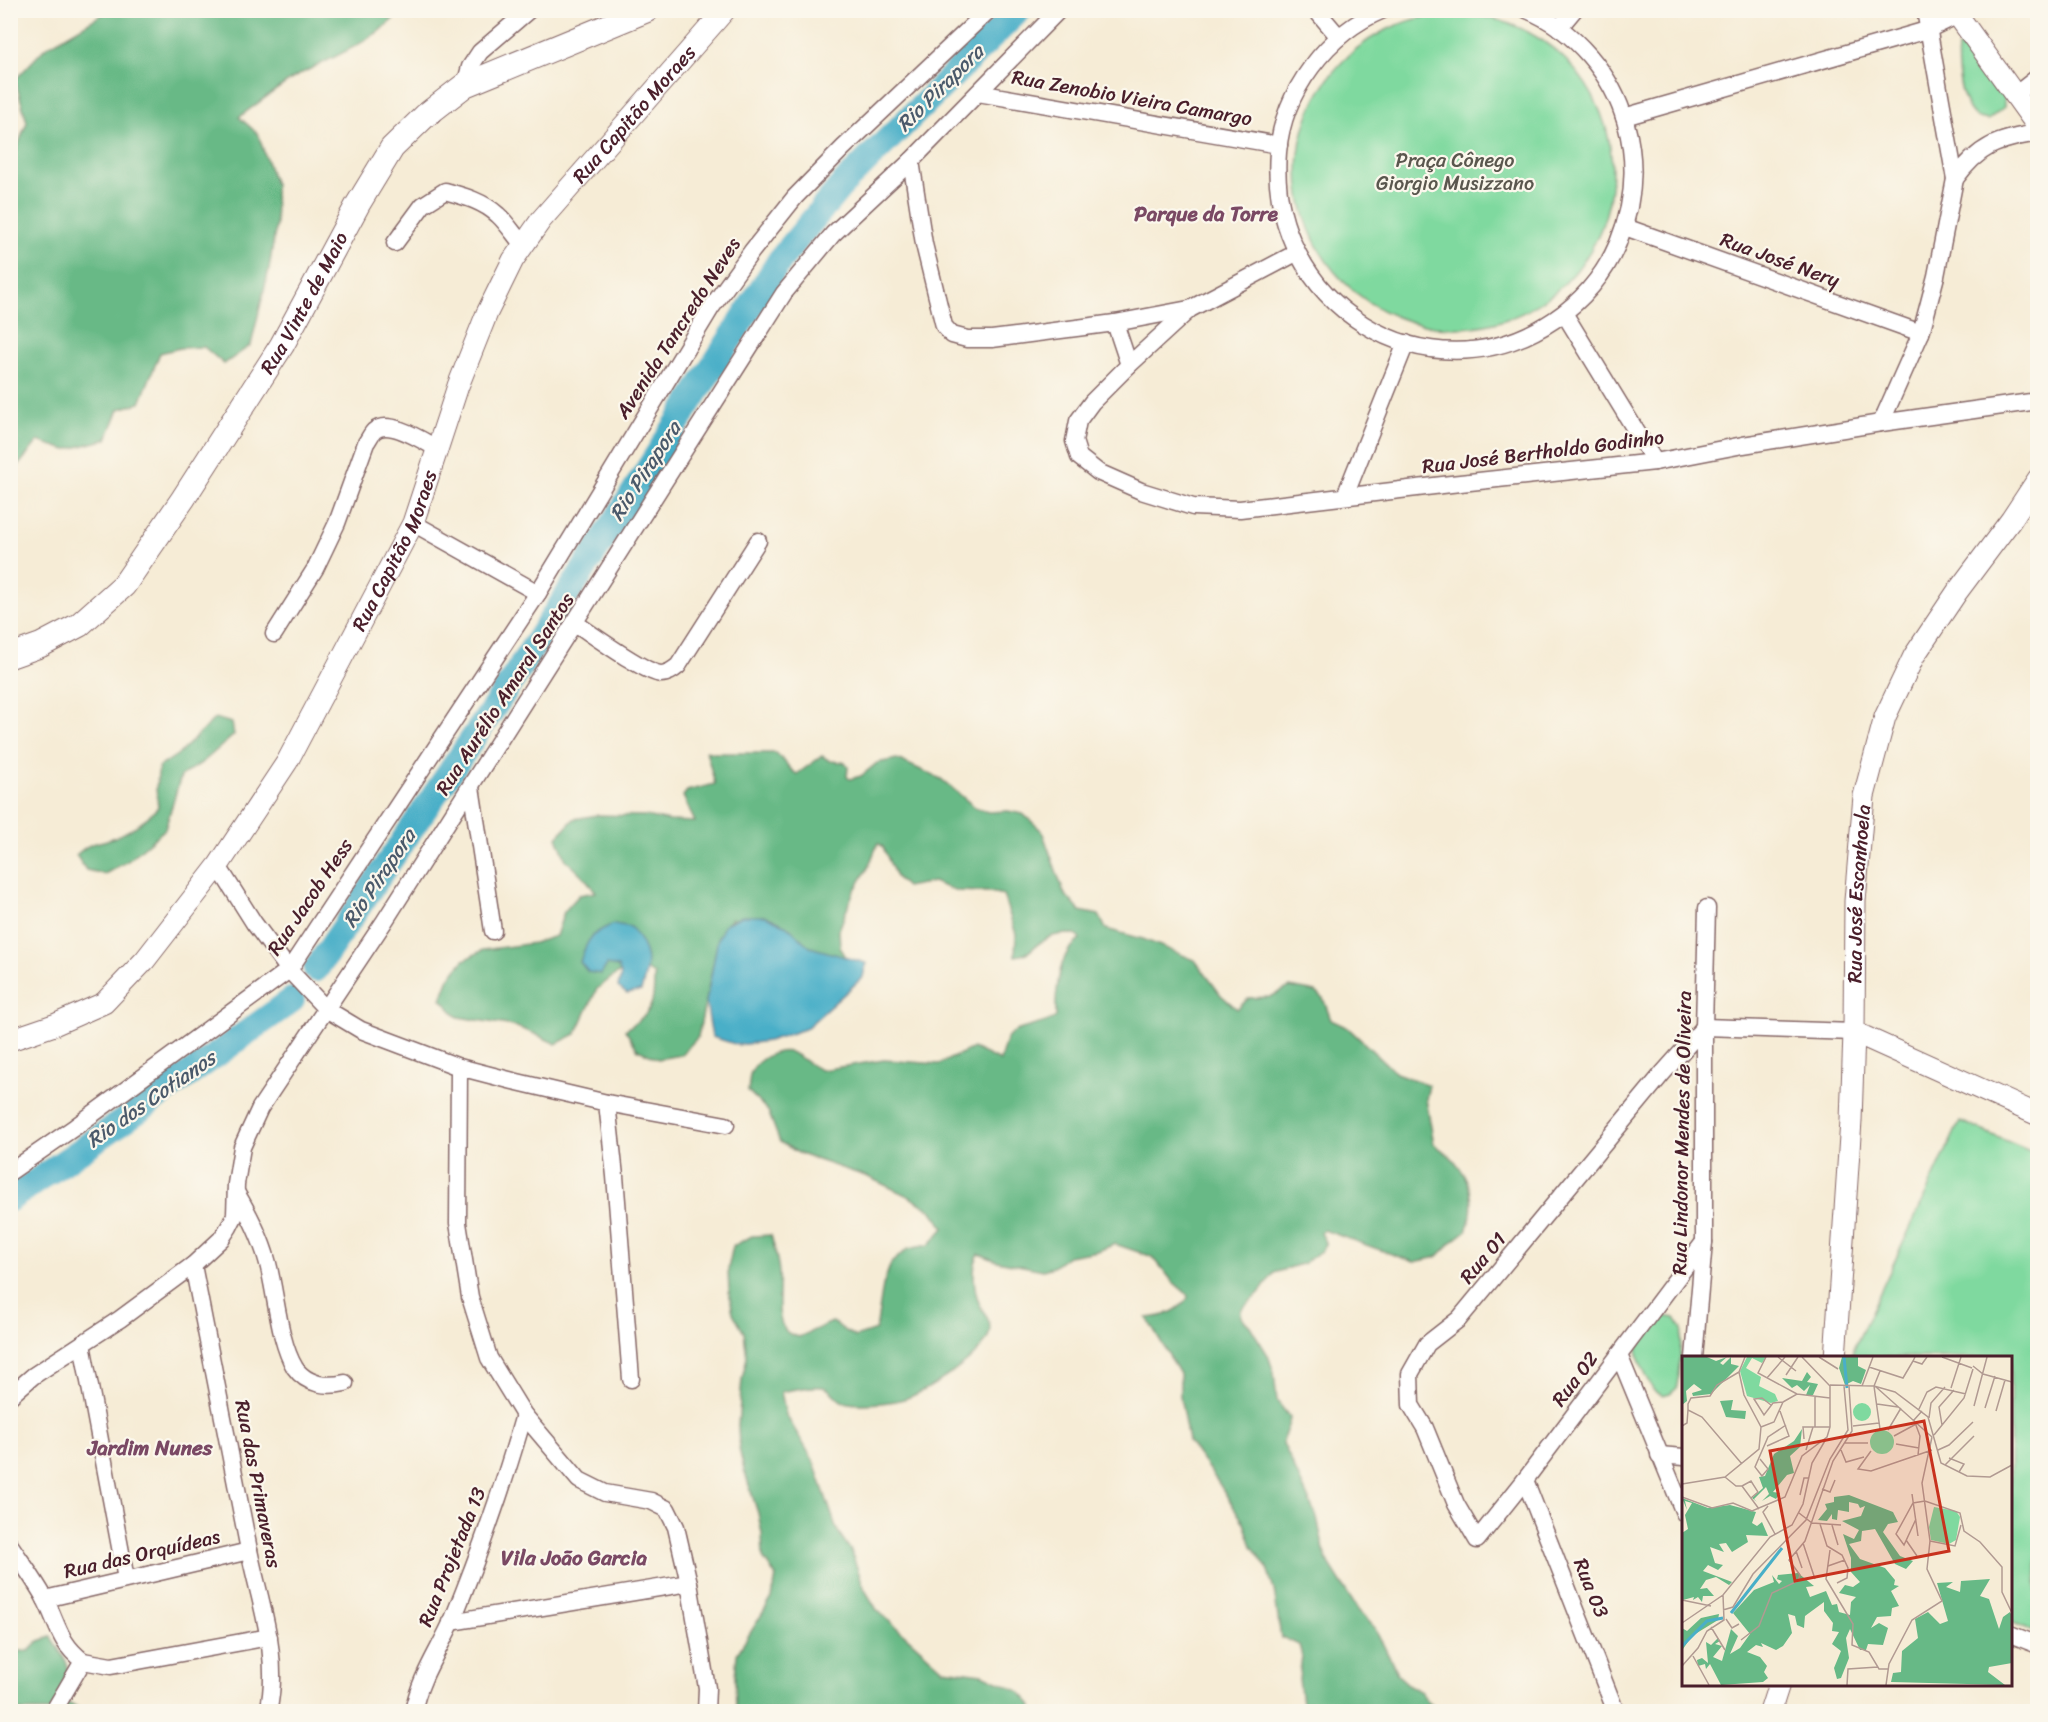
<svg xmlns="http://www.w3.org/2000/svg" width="2048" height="1722" font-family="Sriracha,sans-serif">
  <rect width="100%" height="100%" fill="#fbf7ec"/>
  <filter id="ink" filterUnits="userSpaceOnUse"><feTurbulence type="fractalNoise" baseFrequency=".0167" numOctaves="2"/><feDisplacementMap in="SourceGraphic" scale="12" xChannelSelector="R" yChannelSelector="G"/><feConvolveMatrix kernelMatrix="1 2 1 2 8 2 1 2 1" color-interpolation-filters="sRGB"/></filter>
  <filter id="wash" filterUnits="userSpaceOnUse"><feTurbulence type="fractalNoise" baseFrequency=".008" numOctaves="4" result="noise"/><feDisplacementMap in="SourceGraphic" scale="24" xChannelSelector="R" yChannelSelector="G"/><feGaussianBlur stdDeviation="1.35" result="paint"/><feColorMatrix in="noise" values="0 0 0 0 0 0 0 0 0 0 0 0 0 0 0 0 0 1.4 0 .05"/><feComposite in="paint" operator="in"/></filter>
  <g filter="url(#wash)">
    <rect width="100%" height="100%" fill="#f6ecd6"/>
    <g fill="#7fd99f" stroke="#647c65" stroke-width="1.5">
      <circle cx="1455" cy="171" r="157"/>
      <path d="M 1963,46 L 1977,49 L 2004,93 L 2004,107 L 1988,120 C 1984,119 1978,119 1975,116 C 1960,103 1956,66 1958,47 Z"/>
      <path d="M 1960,1121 L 2037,1154 L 2037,1633 L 2011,1622 L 2010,1358 L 1850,1357 Z"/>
      <path d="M 1665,1316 L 1675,1318 L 1682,1329 L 1677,1388 L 1670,1394 L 1663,1396 L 1653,1390 L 1640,1363 L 1637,1349 L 1643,1338 Z"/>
    </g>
    <g fill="#67b986" stroke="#586c58" stroke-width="1.5">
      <path d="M 108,11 L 400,11 C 379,40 327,59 295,77 C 276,89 257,104 239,117 L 258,134 L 275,185 L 276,225 L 269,269 L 251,345 L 224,364 L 204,347 L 180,348 L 160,353 L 140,403 L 119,409 L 107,439 L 66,450 L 38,441 L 18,466 L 11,481 L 10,166 L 27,122 L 15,80 L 45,48 Z"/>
      <path d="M 215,718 L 232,723 L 234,735 L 203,762 L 181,776 L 165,829 L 128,861 L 105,874 L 86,870 L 76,855 C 92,841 92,845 110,839 C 130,832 144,822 158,807 L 156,788 L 159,767 L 180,753 Z"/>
      <path d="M 706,751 L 715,753 L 775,753 C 785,758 787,769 797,774 L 822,756 L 830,761 L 844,762 L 848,767 L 847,777 L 850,779 L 861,776 L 877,763 L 897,759 L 941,779 L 976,808 L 988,812 L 1008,811 L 1023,814 L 1042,831 L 1064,893 L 1080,911 L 1099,915 L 1106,929 L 1143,939 L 1195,960 L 1221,995 L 1237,1009 L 1249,998 L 1270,997 L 1290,987 L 1316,992 L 1323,998 L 1331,1020 L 1348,1028 L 1396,1073 L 1429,1085 L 1426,1099 L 1434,1144 C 1440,1149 1448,1153 1453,1159 C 1472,1181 1477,1205 1466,1231 L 1452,1242 L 1437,1257 L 1414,1262 L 1324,1230 L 1321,1233 L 1326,1242 L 1322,1250 L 1304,1263 L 1274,1273 L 1260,1292 L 1241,1310 L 1241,1317 L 1250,1326 L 1268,1355 L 1274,1373 L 1277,1401 L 1290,1418 C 1289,1428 1283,1433 1283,1443 L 1317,1518 L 1326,1559 L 1358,1610 L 1375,1628 L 1398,1675 L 1409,1685 L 1421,1692 L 1427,1701 L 1439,1711 L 1303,1711 L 1299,1679 L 1302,1656 L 1299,1645 L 1284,1638 L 1281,1638 L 1274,1590 L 1266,1566 L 1252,1546 L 1244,1523 L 1218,1482 L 1188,1441 L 1180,1396 L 1180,1374 L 1147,1318 C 1163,1317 1178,1312 1188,1298 L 1187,1294 L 1173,1282 L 1153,1257 L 1115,1244 L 1098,1251 L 1068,1256 L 1053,1267 L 1043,1270 L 997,1261 L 979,1254 C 971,1265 974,1290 979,1303 C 984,1315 994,1322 988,1337 C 979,1359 926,1392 904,1399 C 890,1403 858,1406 844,1402 C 837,1400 833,1391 826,1388 C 817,1384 791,1390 781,1392 L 786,1415 L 813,1460 L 837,1530 L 851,1551 L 865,1590 L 877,1610 L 943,1669 L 983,1674 L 1019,1691 L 1031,1704 L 1033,1711 L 736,1711 L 735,1677 L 737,1654 L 772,1598 L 776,1576 L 763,1558 L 762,1534 L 758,1513 L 744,1470 L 739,1448 L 738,1425 L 742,1379 L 747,1357 L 744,1333 L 733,1313 L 729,1292 L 728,1269 L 733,1246 L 752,1236 L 771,1235 C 774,1247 778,1260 779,1272 C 781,1289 774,1320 787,1332 C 789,1334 796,1336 799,1337 L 832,1322 L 855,1337 L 876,1330 L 883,1285 L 891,1263 L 908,1249 L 929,1245 L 944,1228 L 931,1210 L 910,1197 L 868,1177 L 800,1154 L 780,1142 L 768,1111 L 748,1091 C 749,1085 749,1077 751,1072 C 758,1058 778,1048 792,1053 C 802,1057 810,1066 821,1070 L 884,1060 L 939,1064 L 973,1048 L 1000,1061 C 1002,1054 1004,1045 1007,1038 C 1013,1027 1044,1026 1056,1017 C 1055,998 1058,965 1069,950 C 1072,946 1077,943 1080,939 L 1075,934 C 1063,934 1052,934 1041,942 C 1030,949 1030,955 1015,956 L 1016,934 L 1003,895 L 990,892 L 955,891 L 933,882 L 906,887 L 896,877 L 883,847 L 878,843 L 868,868 L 853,893 L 839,930 L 840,947 L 856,973 L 733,920 L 732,918 L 719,937 L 698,1037 L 681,1055 L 658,1059 L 638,1050 L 625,1030 C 652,1013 654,1007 654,975 L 636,963 L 615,975 L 597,989 L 576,1034 L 556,1044 L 535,1034 L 514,1026 L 458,1017 L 441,999 L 449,978 L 464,960 L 483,950 L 534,943 L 556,936 L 564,912 L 579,895 L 596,892 L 584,877 L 566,860 L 557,837 L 574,819 L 597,815 L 645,816 L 670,821 L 695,822 L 683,796 L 687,791 L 715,784 Z"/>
      <path d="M 51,1637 C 70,1668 74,1664 59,1699 L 80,1709 L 106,1708 L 108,1711 L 11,1711 L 10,1651 L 29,1651 L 39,1641 Z"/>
    </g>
    <g fill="#49afc8" stroke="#4a677a" stroke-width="1.5">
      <path d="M 742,916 L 766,916 L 787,926 L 810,947 L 866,963 L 863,977 L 805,1029 L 768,1041 L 738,1045 L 712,1037 L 706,1002 L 718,938 L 725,924 Z"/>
      <path d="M 614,924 L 631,927 C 650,952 650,961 641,991 L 627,994 L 618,987 L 621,974 L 618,967 L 607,965 L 601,974 L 588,972 L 580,962 C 587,939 591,933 614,924 Z"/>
    </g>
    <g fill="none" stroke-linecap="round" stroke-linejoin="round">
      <g stroke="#49afc8" stroke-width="26">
        <path d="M 316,969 L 497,703 L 630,498 L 780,260 L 840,187 L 1019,10"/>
        <path d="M 10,1199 L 148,1104 L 292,1000"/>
      </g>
    </g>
  </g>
  <g filter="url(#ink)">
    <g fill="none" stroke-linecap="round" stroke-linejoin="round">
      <g stroke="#866767" stroke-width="19">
        <g id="minor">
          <path d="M 1316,10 L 1339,37"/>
          <path d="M 1383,10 C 1327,33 1283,92 1278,152 C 1266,303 1427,405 1554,320 C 1582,301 1605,274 1618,243 C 1634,204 1637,164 1626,124 C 1613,75 1574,29 1527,10"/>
          <path d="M 1559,28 L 1574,10"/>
          <path d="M 465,85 L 470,67 L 480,52 L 529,10"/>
          <path d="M 978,93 L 1279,145"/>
          <path d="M 2014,96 L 2038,77"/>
          <path d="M 1624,117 L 1927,30 L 1958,15"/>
          <path d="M 911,161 L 924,244 L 944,326 L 952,335 L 967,339 L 992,339 L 1115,323 L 1189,309"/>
          <path d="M 1955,179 C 1979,146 1998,139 2038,133"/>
          <path d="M 1625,227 L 1921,333"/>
          <path d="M 395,243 L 423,205 L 445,191 C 463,196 483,201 498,215 C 507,223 515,236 523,245"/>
          <path d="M 1296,253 L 1190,309 L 1129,365 L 1092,402 L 1078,421 L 1074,441 L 1079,457 L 1098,472 L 1141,491 L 1193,507 L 1240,509 L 1451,484 L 1655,462 L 1743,445 L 1881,423 L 2038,401"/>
          <path d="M 1564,313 L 1655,462"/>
          <path d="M 1115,323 L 1129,365"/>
          <path d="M 1881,423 L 1921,333 L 1936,276 L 1955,179 L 1925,10"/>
          <path d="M 1345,496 L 1406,343"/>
          <path d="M 413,523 L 538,593"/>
          <path d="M 575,623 C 592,634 645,673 661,674 C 668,674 673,670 678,666 L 758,541"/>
          <path d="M 274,634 L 315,569 L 337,523 L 366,443 C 369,439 371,434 374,431 C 389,418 423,441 438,449"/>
          <path d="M 471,787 L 493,931"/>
          <path d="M 218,866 L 254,923 L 289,970 L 326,1009 L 361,1030 L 459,1067 L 513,1081 L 607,1103 L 726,1125"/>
          <path d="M 459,1067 L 458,1223 L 470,1297 L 489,1358 L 524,1415 L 579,1480 L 605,1493 L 651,1501 L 667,1509 L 676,1527 L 689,1583 L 707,1688 L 706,1712"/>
          <path d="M 607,1103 L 615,1176 L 631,1379"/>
          <path d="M 10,1172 L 75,1127 L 289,970 L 538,593 L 711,308 L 752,251 L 795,197 L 843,148 L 989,10"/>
          <path d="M 236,1192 C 249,1214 260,1235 267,1260 C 276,1291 278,1340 295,1368 C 307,1385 327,1387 345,1383"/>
          <path d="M 1704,1242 L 1525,1480 L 1477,1540 L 1456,1504 L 1425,1428 L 1411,1405 L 1410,1374 L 1427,1344 L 1459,1319 L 1662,1074 L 1704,1027 L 1854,1032"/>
          <path d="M 193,1265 C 212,1360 230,1455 249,1550 C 260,1604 281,1657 268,1712"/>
          <path d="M 82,1344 L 126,1579"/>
          <path d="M 1619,1355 L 1684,1513"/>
          <path d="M 1694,1358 L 1704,1242 L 1704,1027 L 1707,908"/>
          <path d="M 10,1396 L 33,1376 L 120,1319 L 193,1265 L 221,1239 L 229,1227 L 235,1215 L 236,1184 L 242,1147 L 260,1108 L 384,922 L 784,293 L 833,234 L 911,161 L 1059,10"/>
          <path d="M 1659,1455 L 1684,1457"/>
          <path d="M 1525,1480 L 1616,1712"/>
          <path d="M 10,1545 C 22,1563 34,1579 44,1597 C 58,1623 58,1642 83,1661 L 53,1712"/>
          <path d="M 45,1599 L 249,1551"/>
          <path d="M 451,1622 L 689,1583"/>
          <path d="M 2010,1634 L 2038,1645"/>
          <path d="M 83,1661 L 111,1666 L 269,1637"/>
          <path d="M 413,1712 C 420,1676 439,1651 453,1619 C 480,1552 504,1485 524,1415"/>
        </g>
      </g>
      <g stroke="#866767" stroke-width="23">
        <g id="tertiary">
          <path d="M 1954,10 L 2038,127"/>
          <path d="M 1854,1032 L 2038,1115"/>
          <path id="s1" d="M 10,1040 L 54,1025 L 104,1003 L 145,960 L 218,866 L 287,762 L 413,523 L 458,386 L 487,313 L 513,260 L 541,220 L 725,10"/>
          <path id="s2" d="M 1835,1358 L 1851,1121 L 1854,1032 L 1855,901 L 1864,796 L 1885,717 L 1914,656 L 1957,592 L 2011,520 L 2038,479"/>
          <path d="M 1770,1712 L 1779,1684"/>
        </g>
      </g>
      <g stroke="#866767" stroke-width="26">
        <g id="secondary">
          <path id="s3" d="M 10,656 L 41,645 L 79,625 L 124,585 L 183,499 L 282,345 L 358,204 L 392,148 L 425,116 L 465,85 L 647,10"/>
        </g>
      </g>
      <use href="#minor" stroke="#fff" stroke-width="16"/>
      <use href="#tertiary" stroke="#fff" stroke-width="21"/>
      <use href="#secondary" stroke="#fff" stroke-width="24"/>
    </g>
  </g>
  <g text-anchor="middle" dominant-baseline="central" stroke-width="4.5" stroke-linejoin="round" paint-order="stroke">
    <g font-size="20" fill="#4a1f2b" stroke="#fbf7ec">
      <text transform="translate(1132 98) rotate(10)">Rua Zenobio Vieira Camargo</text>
      <text stroke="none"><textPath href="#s1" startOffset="1146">Rua Capitão Moraes</textPath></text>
      <text transform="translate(1780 260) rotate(20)">Rua José Nery</text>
      <text stroke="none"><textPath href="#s3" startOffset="471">Rua Vinte de Maio</textPath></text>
      <text transform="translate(678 328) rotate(-57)">Avenida Tancredo Neves</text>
      <text transform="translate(1543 452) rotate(-7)">Rua José Bertholdo Godinho</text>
      <text stroke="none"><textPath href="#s1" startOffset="642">Rua Capitão Moraes</textPath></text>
      <text transform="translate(505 694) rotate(-57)">Rua Aurélio Amaral Santos</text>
      <text stroke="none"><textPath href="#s2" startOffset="465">Rua José Escanhoela</textPath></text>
      <text transform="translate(310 897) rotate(-56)">Rua Jacob Hess</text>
      <text transform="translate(1682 1133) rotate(-89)">Rua Lindonor Mendes de Oliveira</text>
      <text transform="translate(1483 1258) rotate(-50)">Rua 01</text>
      <text transform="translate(1575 1379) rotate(-53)">Rua 02</text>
      <text transform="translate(258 1484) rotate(79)">Rua das Primaveras</text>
      <text transform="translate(142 1554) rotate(-13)">Rua das Orquídeas</text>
      <text transform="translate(452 1557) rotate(-68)">Rua Projetada 13</text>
      <text transform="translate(1591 1588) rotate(68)">Rua 03</text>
    </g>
    <g font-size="20" fill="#5a574e" stroke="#fbf7ec">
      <text x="1455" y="160">Praça Cônego<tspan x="1455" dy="23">Giorgio Musizzano</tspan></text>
    </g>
    <g font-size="21" font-style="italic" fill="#4a596a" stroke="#fbf7ec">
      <text transform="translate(940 88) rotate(-45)">Rio Pirapora</text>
      <text transform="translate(645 471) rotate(-57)">Rio Pirapora</text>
      <text transform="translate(379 878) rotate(-56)">Rio Pirapora</text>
      <text transform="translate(151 1099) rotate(-35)">Rio dos Cotianos</text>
    </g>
    <g font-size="21" font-weight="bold" fill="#7a4964" stroke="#fbf7ec">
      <text x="1206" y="214">Parque da Torre</text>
      <text x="150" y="1448">Jardim Nunes</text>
      <text x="574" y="1558">Vila João Garcia</text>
    </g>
  </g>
  <g transform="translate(1682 1356)">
    <rect width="330" height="330" fill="#f6ecd6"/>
    <path d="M 65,1 L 84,1 L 80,7 L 70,2 L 64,12 L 79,21 L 77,30 L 93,38 L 96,45 L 89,47 L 65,40 L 58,15 ZM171 56a9 9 0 1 1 18 0a9 9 0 1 1-18 0ZM188 86a12 12 0 1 1 24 0a12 12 0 1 1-24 0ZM 252,151 L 274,155 L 278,161 L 274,184 L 267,188 L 249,184 L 247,171 Z" fill="#7fd99f"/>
    <path d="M 0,1 L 25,1 L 34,5 L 45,1 L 38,7 L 41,9 L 49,1 L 49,8 L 57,10 L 29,38 L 11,40 L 10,37 L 20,34 L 12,28 L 4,35 L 5,45 L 0,49 ZM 160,1 L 176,1 L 176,10 L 184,14 L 179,28 L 171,25 L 163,29 L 157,12 ZM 125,16 L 129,21 L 125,26 L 136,28 L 131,39 L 124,39 L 128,29 L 122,35 L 115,29 L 110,32 L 100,22 L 120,25 ZM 51,44 L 49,54 L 64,55 L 63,63 L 44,61 L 38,45 ZM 120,73 L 118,91 L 108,100 L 112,117 L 105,119 L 91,136 L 98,137 L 94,143 L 88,140 L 80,145 L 87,138 L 84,131 L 72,143 L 75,146 L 70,142 L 81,132 L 77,121 L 83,120 L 92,98 L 112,85 ZM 167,139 L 211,156 L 216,166 L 206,168 L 201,176 L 218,200 L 231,205 L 224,213 L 213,208 L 193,173 L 180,175 L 179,185 L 167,188 L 178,203 L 203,212 L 213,224 L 212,229 L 217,230 L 209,235 L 217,250 L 210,252 L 209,260 L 195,261 L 189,272 L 197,267 L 206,272 L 201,289 L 186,288 L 184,294 L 178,294 L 168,273 L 164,282 L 167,302 L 159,322 L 155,323 L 152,312 L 159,295 L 150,288 L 157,276 L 150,275 L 151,267 L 142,255 L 142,246 L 123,260 L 122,272 L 115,269 L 113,260 L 106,258 L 110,277 L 101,290 L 94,294 L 79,287 L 81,291 L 74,289 L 65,296 L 78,301 L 85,310 L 82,316 L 86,322 L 81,326 L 39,329 L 28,308 L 24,313 L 23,308 L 16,310 L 15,304 L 20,302 L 26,307 L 24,286 L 29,289 L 36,282 L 38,285 L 33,288 L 40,290 L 31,301 L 40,305 L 49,273 L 56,280 L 48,298 L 58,292 L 68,278 L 51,257 L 72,234 L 92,226 L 90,219 L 97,228 L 100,225 L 95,223 L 96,219 L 116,217 L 132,230 L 124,231 L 128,241 L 144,235 L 150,249 L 155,248 L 157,256 L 168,259 L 169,246 L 174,241 L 157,237 L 163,229 L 171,231 L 178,226 L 169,216 L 169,202 L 161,178 L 172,183 L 177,174 L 160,165 L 179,160 L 183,150 L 178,152 L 176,148 L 167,146 L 167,156 L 156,154 L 155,164 L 150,163 L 150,158 L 145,165 L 136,164 L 145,153 L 143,148 L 152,146 L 152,141 ZM 0,142 L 26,152 L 48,149 L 74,156 L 70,167 L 75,170 L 80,166 L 86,180 L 64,179 L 66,186 L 50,196 L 44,187 L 37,188 L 42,196 L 28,191 L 33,207 L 41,209 L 36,214 L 26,209 L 21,215 L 50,226 L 47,229 L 34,221 L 24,224 L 18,233 L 25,232 L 32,240 L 21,240 L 20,246 L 16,241 L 11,244 L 12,241 L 1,244 L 0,240 L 0,177 L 6,173 L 3,159 L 10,147 L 3,145 L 5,154 ZM 308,223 L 298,240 L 307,243 L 317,273 L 321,261 L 328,256 L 330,260 L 330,307 L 307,311 L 306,316 L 323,329 L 209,326 L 211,317 L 219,316 L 220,295 L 236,282 L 233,263 L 246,256 L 258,268 L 266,265 L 255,227 L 271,226 L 264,231 L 278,236 L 279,225 ZM 37,258 L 36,264 L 10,280 L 1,293 L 0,304 L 0,272 L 5,275 L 19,262 Z" fill="#67b986"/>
    <path fill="none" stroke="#49afc8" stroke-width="3" d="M 162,1 L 165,32M 49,257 L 100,192M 0,290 L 25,265 L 41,262"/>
    <path fill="none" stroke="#b19a92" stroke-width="1.5" d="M 84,1 L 76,17 L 115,38M 96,1 L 114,15M 137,1 L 156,13M 233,1 L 231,5 L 240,8 L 245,1M 260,1 L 290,12M 291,10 L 301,18 L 330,26M 187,11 L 221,22 L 231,5M 198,15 L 192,30 L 198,73M 57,16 L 35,29 L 28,40 L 9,42 L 6,48 L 6,54 L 20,61 L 60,108M 104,19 L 116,1M 85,22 L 103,1M 148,29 L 192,30 L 213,36 L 246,61 L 259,107 L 285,120 L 308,121 L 330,109M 180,30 L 191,1M 194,31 L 250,81M 269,32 L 279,1M 133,40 L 133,71M 101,46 L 115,38 L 148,42M 330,47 L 330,75M 195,48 L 216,51M 89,49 L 80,42 L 72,43 L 82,59 L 91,47 L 101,46M 292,50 L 305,1M 303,52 L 313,20M 237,53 L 245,36 L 254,31 L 284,38M 314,55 L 323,24M 247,62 L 249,47 L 263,31M 260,69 L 257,51 L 272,34M 0,70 L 5,67 L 6,54M 171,70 L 197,67M 79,71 L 92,66 L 101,46M 206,74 L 219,52M 252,79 L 282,42 L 291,13M 212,80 L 236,67M 122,83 L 121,71 L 148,71M 163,87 L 186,87M 214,88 L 237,92M 85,90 L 107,80 L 98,55M 124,94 L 131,71M 159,94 L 164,106 L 182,101M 256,94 L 267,89 L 291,66M 189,95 L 176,113 L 189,115 L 250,94M 236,99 L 238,80 L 232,64 L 240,55M 267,102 L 282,108 L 277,116M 78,103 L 86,113 L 80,120 L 73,111 L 86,81 L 104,69M 263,109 L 292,80M 43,121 L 54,130 L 60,130 L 77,153M 0,128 L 43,121 L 77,93 L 79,71 L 62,39 L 57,16 L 63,1M 60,130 L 69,125 L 76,136 L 69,142M 140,133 L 148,136 L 153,124M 230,138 L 236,180M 118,139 L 122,122 L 127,122M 0,141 L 30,152 L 51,147 L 70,155 L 103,141 L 120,100 L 145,81 L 148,71 L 148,30 L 120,1M 86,150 L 81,156 L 93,178M 117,157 L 130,167 L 159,169M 234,163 L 222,189 L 214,178 L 231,147 L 243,145 L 278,157 L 282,175 L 298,186 L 320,211 L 320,236 L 330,257M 138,168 L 145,190 L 160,199 L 166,212 L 165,222 L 155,227M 150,169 L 156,189M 224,184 L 235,200M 248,185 L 273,190 L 279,169M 121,187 L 133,223M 148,194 L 144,223 L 171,268 L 170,289 L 187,296 L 197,313 L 206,313M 114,195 L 120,212M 146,210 L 163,204M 0,244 L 29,250M 41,254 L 51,251 L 71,218 L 124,164 L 148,103 L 166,74 L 162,30M 44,263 L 50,272 L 57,268M 0,267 L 41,239 L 88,181 L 110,169 L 121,148 L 130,107 L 144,83M 29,271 L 43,294M 59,284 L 77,270 L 90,237 L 116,225 L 118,219 L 107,204 L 123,185 L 151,105 L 170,75 L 167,30M 11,300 L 27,329M 0,310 L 16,292 L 25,275 L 42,264 L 41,239M 165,329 L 166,313 L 196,311M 204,329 L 207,308 L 230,264 L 260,245 L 245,213 L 248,185 L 240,127 L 250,81"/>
    <path fill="#c8321e" fill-opacity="0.15" stroke="#c8321e" stroke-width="3" d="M 242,65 L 267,195 L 113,225 L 88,95 Z"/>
    <rect width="330" height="330" fill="none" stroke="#4a1f2b" stroke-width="3"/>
  </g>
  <rect width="2048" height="1722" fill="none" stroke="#fbf7ec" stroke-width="36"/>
</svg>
